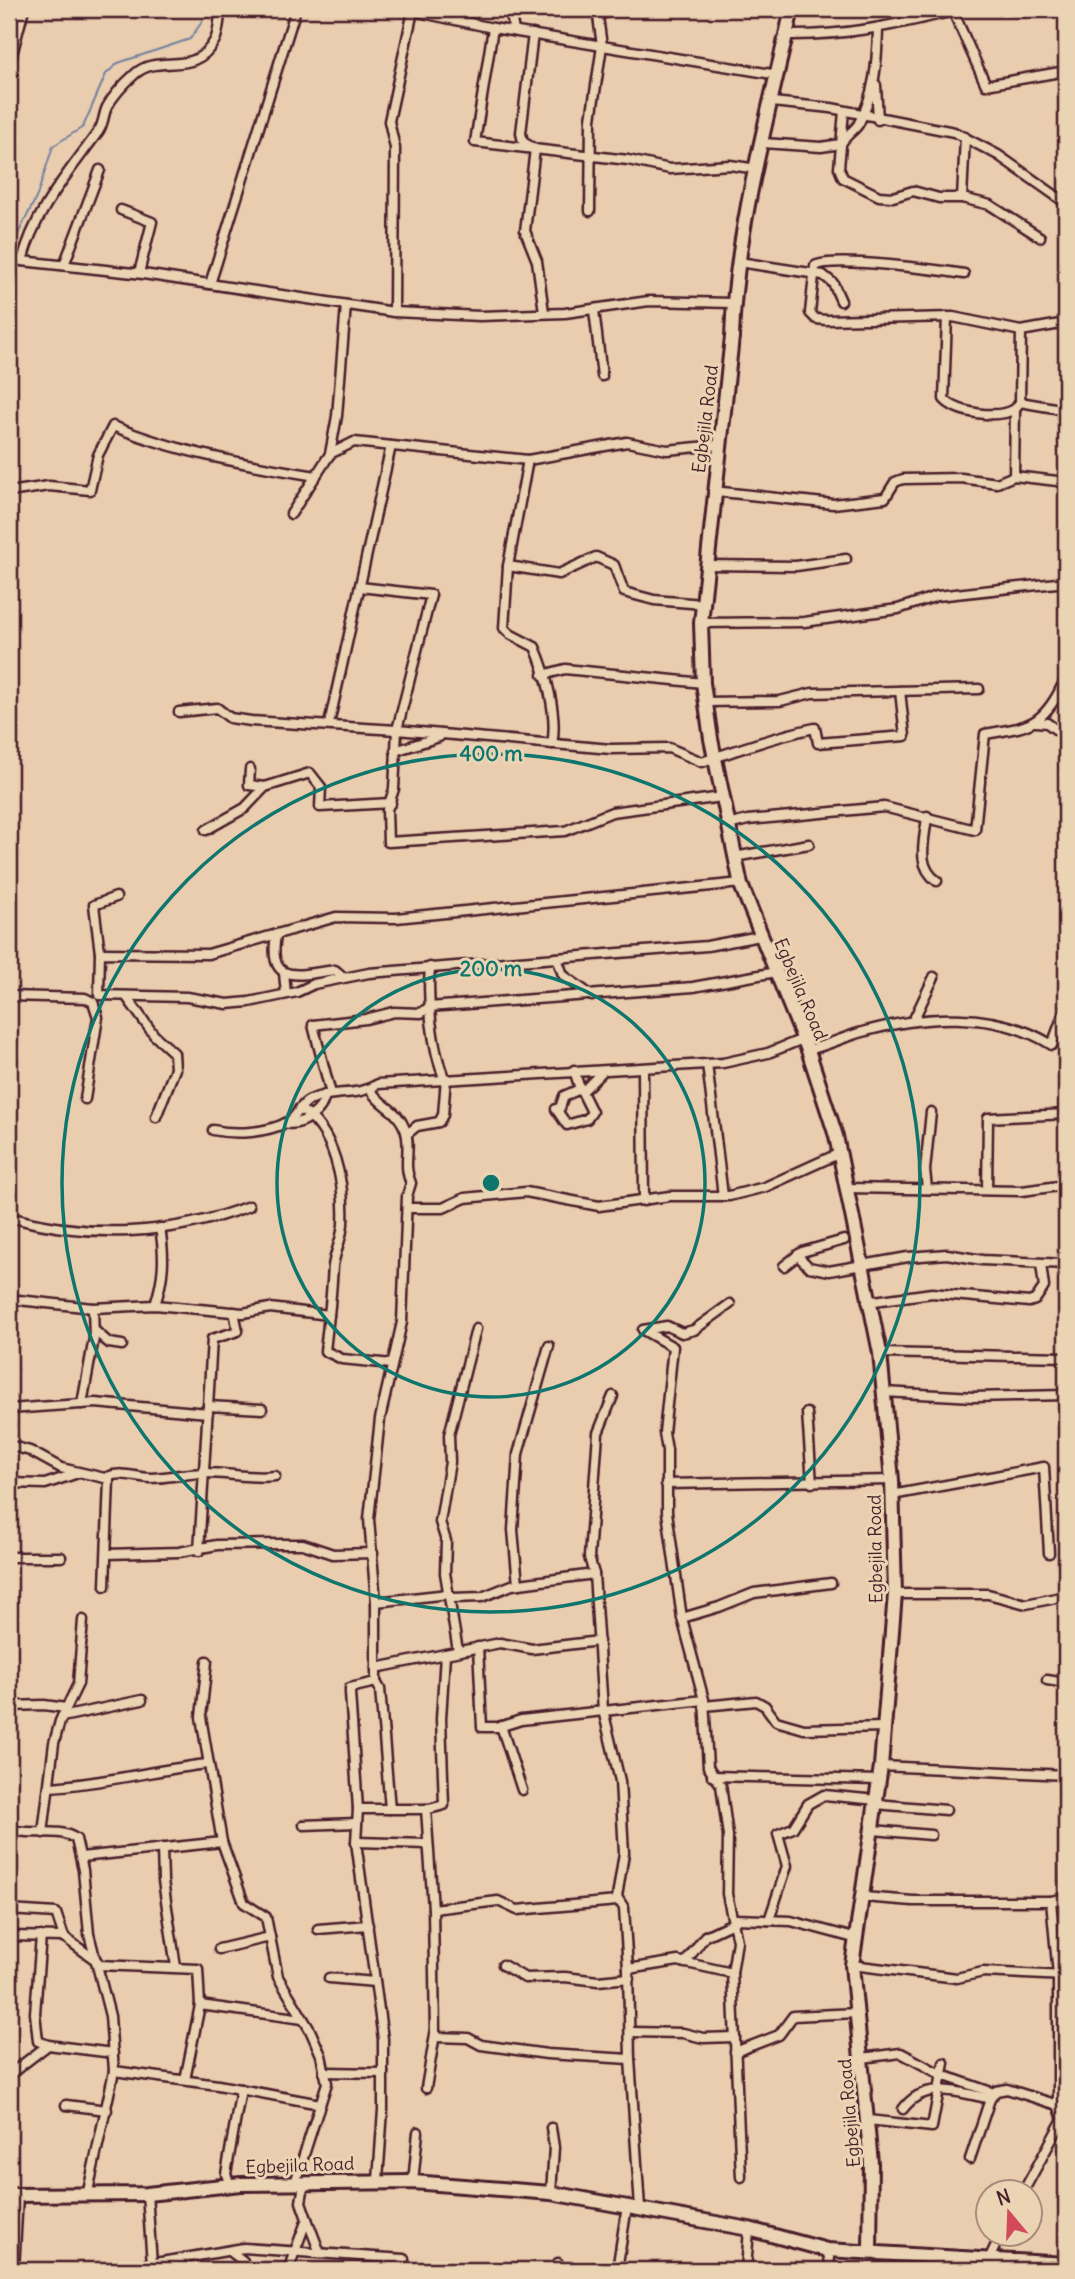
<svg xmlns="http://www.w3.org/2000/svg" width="1075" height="2279" font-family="Delius,sans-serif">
  <rect width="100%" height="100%" fill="#e9cdae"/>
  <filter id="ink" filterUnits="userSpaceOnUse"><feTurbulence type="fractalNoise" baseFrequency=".0143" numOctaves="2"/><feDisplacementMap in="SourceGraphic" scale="14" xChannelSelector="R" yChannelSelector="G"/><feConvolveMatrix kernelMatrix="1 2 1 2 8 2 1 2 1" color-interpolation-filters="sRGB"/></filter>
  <g filter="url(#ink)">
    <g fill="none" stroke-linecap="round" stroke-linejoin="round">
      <path stroke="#7582a0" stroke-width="2" d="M 9,252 L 37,196 L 53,146 L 83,127 L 106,74 L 118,63 L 190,39 L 211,9"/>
      <g stroke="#4a1f2b" stroke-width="13">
        <g id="street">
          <path d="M 510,9 L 514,31"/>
          <path d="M 952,9 L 986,85 L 1066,71"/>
          <path d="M 600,15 L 614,9"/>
          <path d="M 493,28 L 475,142 L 628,160 L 670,169 L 730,165 L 757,169"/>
          <path d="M 533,34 L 521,133 L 523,142 L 535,149 L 525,231 L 537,261 L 544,312"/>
          <path d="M 786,35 C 845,36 897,25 953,11"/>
          <path d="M 9,66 L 24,9"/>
          <path d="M 876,85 L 878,120"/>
          <path d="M 772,102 L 831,108 L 954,132 L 998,155 L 1066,203"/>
          <path d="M 844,111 L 839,168 L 843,178 L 879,196 L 893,197 L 913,191 L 939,198 L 962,198"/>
          <path d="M 965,137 L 962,198 L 990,205 L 1040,237"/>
          <path d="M 763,143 L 821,147 L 841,144 C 846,134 855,131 859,123 C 875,93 877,63 878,30"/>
          <path d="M 121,210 L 152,222 L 139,273"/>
          <path d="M 590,211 L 591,119 L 602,46 L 597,9"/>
          <path d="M 9,257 L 22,261 C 35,210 68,174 98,132 C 104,124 103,115 107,107 C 113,96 126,82 135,74 C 159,52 194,79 215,40 C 219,32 219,18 221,9"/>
          <path d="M 22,261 L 143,274 L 394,312 L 480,316 L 565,313 L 649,301 L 732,303"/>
          <path d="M 739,262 L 823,275 L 833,283 L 841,301"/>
          <path d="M 64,265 L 100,170"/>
          <path d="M 964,274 C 939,270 832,256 815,266 L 810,313 L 816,319 L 826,320 L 953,317 L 1021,331 L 1066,323"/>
          <path d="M 210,284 L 296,9"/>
          <path d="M 594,310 L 602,376"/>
          <path d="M 394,312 L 395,148 L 389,121 L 413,11 L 493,28 L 778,75"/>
          <path d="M 947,317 L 944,399 C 958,414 998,419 1015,409"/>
          <path d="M 1020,402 L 1066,410"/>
          <path d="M 330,454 L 337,416 L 346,305"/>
          <path d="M 1014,476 L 1015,409 L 1020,402 L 1021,331"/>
          <path d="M 713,491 L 833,504 L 885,498 L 895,482 L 903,479 L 961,478 L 997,483 L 1014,476 L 1066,482"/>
          <path d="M 9,492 L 49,486 L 90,490 L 98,455 L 113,426 C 176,452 248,465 316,476"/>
          <path d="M 291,514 L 330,454 L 354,442 L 528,460 L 627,442 L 667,450 L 718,445"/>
          <path d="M 706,565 L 796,566 L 846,559"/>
          <path d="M 508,566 L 528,460"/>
          <path d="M 701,623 L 804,622 L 898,609 L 937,596 L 1066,582"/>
          <path d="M 543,675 L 565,669 L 703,683"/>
          <path d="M 1061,688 L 1066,679"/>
          <path d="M 706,702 L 780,701 L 812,693 L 979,689"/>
          <path d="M 179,712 L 217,708 L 230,718 L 251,721 L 397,730 L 431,595 L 360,587"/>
          <path d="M 1036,722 L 1047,723 L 1066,737"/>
          <path d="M 329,724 L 391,446"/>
          <path d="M 552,744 C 558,716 546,672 535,647 L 510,634 L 504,628 L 508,566 L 559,574 L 596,557 L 614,565 L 624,592 L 654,600 L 703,604"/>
          <path d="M 395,751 L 439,737"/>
          <path d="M 250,769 L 249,785 L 265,787 L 310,773 L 321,787 L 320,807 L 391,803"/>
          <path d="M 722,797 L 612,812 L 565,831 L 388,842 L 387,810 L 394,789 L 397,730 L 611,749 L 669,748 L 702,762 C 736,750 780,735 815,728 L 818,743 L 905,736 L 900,691"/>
          <path d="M 927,816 C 925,840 915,865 937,881"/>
          <path d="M 728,825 L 748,820 L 884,807 L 975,830 L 985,734 C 1025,727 1041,728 1061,688 L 1066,688"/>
          <path d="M 206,830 L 245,808 L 265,787"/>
          <path d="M 734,857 L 809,844"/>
          <path d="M 741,883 L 396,918 L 336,917 L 208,954 L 100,953 L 99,995 L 187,997 L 227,1004 L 249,1002 L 297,992 L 314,984 L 369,973 L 707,946 L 760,936"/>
          <path d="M 276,935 C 267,986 298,975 335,970 L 343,977"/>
          <path d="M 100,953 L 94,905 L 116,897"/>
          <path d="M 557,958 L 563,975 L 592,996"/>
          <path d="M 430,967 C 427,1000 432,1047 444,1078"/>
          <path d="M 284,973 L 286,994"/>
          <path d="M 9,996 L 85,998 L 93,1002 L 98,1017 L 85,1099"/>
          <path d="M 126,996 L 154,1035 L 174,1053 L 175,1069 L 156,1117"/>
          <path d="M 913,1021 L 934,977"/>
          <path d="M 808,1050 C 825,1046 842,1038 859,1033 C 920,1015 995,1009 1052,1045 L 1066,1007"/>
          <path d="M 707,1064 L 723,1196"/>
          <path d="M 643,1069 L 644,1201"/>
          <path d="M 574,1070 L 580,1089 L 564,1096 L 560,1108 L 556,1109 L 567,1125 L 587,1119 L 592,1112 L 582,1092 L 603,1071"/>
          <path d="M 370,1089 C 381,1108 397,1108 405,1129 C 412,1146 402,1165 411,1183 L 407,1196 L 402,1322 L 380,1419 L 369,1519 L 376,1602 L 376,1682 L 350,1688 L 350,1693 L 358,1809 L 356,1842 L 383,2039 L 383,2110 L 378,2180"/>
          <path d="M 331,1094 L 313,1025 L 366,1019 L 394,1012 L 421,1013 L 429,1007 L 693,987 L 776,972"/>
          <path d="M 299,1109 C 335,1127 345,1186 343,1224 C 342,1239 335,1252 333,1266 C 332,1282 331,1298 329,1315"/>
          <path d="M 285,1123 C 301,1127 323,1112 325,1095"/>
          <path d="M 213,1130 C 236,1135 266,1133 288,1122 C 297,1117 300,1104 310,1100 C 333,1089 356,1098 378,1084 L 723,1063 L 768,1053 L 803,1039"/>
          <path d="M 407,1134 L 417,1126 L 439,1122 L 443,1115 L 446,1078"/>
          <path d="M 847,1188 L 1022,1191 L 1066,1185"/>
          <path d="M 927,1189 L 925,1170 L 931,1112"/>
          <path d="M 987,1190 L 988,1118 L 1066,1114"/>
          <path d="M 407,1208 L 443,1208 L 465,1198 L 526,1192 L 599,1206 L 670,1196 L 729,1196 L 765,1187 L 840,1153"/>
          <path d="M 9,1217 C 88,1239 172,1236 249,1206"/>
          <path d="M 797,1255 L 809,1267 L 829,1271 L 908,1257 L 947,1254 L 982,1260 L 1066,1264"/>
          <path d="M 784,1266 L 802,1252 L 844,1240"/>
          <path d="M 9,1299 L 93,1308 L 155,1305 L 243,1313 L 270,1308 L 329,1315 L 325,1351 L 342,1359 L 392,1364"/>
          <path d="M 867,1302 L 932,1293 L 1029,1302 L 1035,1300 L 1044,1287 L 1041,1264"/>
          <path d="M 730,1304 L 694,1330 L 682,1333 L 667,1326 L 643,1330 L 673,1347 L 664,1433 L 667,1450 L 667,1512 L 682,1618 L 704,1700 L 708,1767 L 721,1785 L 728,1836 L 727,1894 L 737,1941 L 732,1973 L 741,2177"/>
          <path d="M 155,1305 C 164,1277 165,1257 160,1228"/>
          <path d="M 94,1330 L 109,1343 L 122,1345"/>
          <path d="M 880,1353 L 1066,1357"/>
          <path d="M 884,1392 L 974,1397 L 1066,1395"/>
          <path d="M 613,1396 L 598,1433 L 589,1557 L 594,1574 L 603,1710 L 620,1781 L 624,1853 L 617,1897 L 624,1908 L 628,1969 L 630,2059 L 640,2208"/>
          <path d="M 82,1404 L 94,1338 L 93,1308"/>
          <path d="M 208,1406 L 212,1339 L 238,1331 L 234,1312"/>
          <path d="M 9,1409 L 95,1403 L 208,1413"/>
          <path d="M 807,1413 L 812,1483"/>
          <path d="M 9,1445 L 30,1451 L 61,1468 L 109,1479 L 105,1586"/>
          <path d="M 107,1477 C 122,1471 134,1477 150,1478 C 168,1478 186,1473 205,1473 C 230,1473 251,1479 275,1476"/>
          <path d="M 9,1483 L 45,1484 L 78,1473"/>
          <path d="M 666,1484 L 892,1480"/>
          <path d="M 892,1495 L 1044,1467 L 1049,1553"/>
          <path d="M 199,1551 L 208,1406 L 262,1409"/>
          <path d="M 107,1554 L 179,1552 L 217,1545 L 280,1544 L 303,1544 L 333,1554 L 373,1553"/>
          <path d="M 9,1557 L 61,1557"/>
          <path d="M 518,1584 L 513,1530 L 518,1454 L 549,1346"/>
          <path d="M 895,1594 L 988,1594 L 1026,1604 L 1066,1596"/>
          <path d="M 376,1602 L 448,1594 L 453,1598 L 482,1597 L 512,1585 L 594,1574"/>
          <path d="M 682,1618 L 719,1607 L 754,1593 L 831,1583"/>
          <path d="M 478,1647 L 482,1727 L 499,1727 L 521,1720 L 704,1700"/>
          <path d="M 458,1651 L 445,1573 L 446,1541 L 440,1522 L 450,1462 L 449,1435 L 476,1329"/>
          <path d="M 207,1661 L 201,1717 L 222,1842 L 244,1903 L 266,1917 L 278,1977 L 310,2030 L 321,2055 L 327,2083 L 295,2183"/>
          <path d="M 376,1668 L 500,1643 L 532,1649 L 599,1641"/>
          <path d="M 1047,1680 L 1066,1683"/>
          <path d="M 376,1682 L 380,1689 L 390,1809"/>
          <path d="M 9,1706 L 44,1705 L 66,1708"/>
          <path d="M 704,1706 L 756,1701 L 765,1706 L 776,1721 L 804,1729 L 884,1727"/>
          <path d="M 62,1717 L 142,1700"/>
          <path d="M 501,1726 L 522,1790"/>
          <path d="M 881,1766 L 1066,1775"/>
          <path d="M 712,1776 L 879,1780"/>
          <path d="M 49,1787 C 102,1784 154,1770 207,1764"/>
          <path d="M 876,1804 L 946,1810"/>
          <path d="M 358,1809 L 429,1809 L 444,1805 L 441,1719 L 445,1654"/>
          <path d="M 304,1825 L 356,1823"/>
          <path d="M 9,1829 C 30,1837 57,1826 76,1839 L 83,1870 L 89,1934 L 110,2016 L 114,2071 L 87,2196"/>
          <path d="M 873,1830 L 931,1835"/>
          <path d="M 43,1833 L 54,1743 L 60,1721 L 78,1684 L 83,1620"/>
          <path d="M 356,1842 L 428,1844"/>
          <path d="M 162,1848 L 163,1881 L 176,1967"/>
          <path d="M 81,1857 L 222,1842"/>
          <path d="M 863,1897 L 913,1901 L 1051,1901 L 1066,1898"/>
          <path d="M 1065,1898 L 1066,1859"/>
          <path d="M 433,1909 L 498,1901 L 517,1910 L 617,1901"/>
          <path d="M 9,1910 L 56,1913 L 64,1937"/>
          <path d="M 735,1919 L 791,1921 L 854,1938"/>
          <path d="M 769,1920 L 787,1866 L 778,1834 L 793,1828 L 808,1804 L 824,1795 L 877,1800"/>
          <path d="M 318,1929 L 368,1925"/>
          <path d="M 9,1936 L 64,1937 L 97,1961"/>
          <path d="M 41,1936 L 35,2013 L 38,2041 L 48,2045"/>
          <path d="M 219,1949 L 270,1937"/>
          <path d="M 685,1963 L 705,1936 L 735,1922"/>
          <path d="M 98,1965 L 198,1969 L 200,2005 L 185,2080"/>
          <path d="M 503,1965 L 525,1978 L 565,1977 L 598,1981 L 629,1978"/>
          <path d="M 852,1965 L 957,1978 L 983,1972 L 1066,1976"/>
          <path d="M 628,1969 L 678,1961 L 732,1973"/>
          <path d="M 329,1978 L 375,1982"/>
          <path d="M 200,2005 L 303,2019"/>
          <path d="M 631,2032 L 683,2033 L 703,2038 L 735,2037"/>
          <path d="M 435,2037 L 468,2038 L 481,2045 L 547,2054 L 630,2059"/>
          <path d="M 735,2052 L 779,2035 L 793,2016 L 857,2013"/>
          <path d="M 862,2058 L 901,2053 L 942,2075 L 994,2093"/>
          <path d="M 114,2071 L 218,2085 L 320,2104"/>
          <path d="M 324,2072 L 383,2073"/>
          <path d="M 9,2075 L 48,2045 L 113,2053"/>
          <path d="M 426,2088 L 435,2034 L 433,1909 L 426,1809"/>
          <path d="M 66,2105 L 107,2110"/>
          <path d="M 903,2109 C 925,2079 959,2092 990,2099"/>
          <path d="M 868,2120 L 932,2127 L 944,2063"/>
          <path d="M 970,2159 L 990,2099 L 996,2091 L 1007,2089 L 1058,2105"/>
          <path d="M 413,2182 L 418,2132"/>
          <path d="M 230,2185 L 226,2174 L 241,2089"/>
          <path d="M 1023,2192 L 1063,2119 L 1058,2105 L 1058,1975 L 1051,1901"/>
          <path d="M 551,2193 L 554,2147 L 551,2128"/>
          <path d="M 147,2194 L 152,2264"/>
          <path d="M 307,2219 L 320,2253"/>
          <path d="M 827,2250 L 832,2270"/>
          <path d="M 230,2251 L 243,2261 L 244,2270"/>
          <path d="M 990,2257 L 1001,2234"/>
          <path d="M 558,2263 L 559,2270"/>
          <path d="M 14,2270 L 18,2195"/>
          <path d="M 114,2270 L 244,2248 L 404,2259"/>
          <path d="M 288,2270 L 307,2219 L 301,2202 L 304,2185"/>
          <path d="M 617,2270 L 627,2206"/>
          <path d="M 746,2270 L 749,2229"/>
        </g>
      </g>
      <g stroke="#4a1f2b" stroke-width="18">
        <g id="secondary">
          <path d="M 792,9 C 769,111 735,233 732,337 L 701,623 L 703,683 L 711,739 L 741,885 L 808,1050 L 836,1136 L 880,1353 L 892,1480 L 895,1594 L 881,1766 L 852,1965 L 871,2163 L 870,2250"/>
          <path d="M 9,2195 L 147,2194 L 241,2184 L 413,2182 L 551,2193 L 749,2229 L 827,2250 L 1066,2264"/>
        </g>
      </g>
      <use href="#street" stroke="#ead4b3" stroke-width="8"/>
      <use href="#secondary" stroke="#ead4b3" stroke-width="12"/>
    </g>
  </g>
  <g fill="none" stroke="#0f766e" stroke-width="3.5">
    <circle cx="491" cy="1183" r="214"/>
    <circle cx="491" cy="1183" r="429"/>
  </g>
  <g text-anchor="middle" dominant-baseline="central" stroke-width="6" stroke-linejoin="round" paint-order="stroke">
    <g font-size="18" fill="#4a1f2b" stroke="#ead4b3">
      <text transform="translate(705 419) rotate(-83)">Egbejila Road</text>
      <text transform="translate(801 989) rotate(67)">Egbejila Road</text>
      <text transform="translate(875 1549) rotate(-91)">Egbejila Road</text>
      <text transform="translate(849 2113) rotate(-95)">Egbejila Road</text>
      <text transform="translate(300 2165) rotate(-2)">Egbejila Road</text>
    </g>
  </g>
  <circle cx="491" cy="1183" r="10" fill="#0f766e" stroke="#ead4b3" stroke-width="3.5"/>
  <g font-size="21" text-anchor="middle" font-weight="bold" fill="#0f766e" stroke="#ead4b3" stroke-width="6" stroke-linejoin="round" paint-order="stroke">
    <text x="491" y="761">400 m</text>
    <text x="491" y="976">200 m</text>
  </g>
  <rect width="1075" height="2279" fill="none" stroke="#ead4b3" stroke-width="35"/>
  <rect x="18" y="18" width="1040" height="2244" fill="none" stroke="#4a1f2b" stroke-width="2.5" filter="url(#ink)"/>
  <g transform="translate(1009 2213) rotate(341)"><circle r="33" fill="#ead4b3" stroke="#aa8c7d" stroke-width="2"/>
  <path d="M0-5L12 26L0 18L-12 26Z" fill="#d1495b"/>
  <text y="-10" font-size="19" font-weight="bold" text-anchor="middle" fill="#4a1f2b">N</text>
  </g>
</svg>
